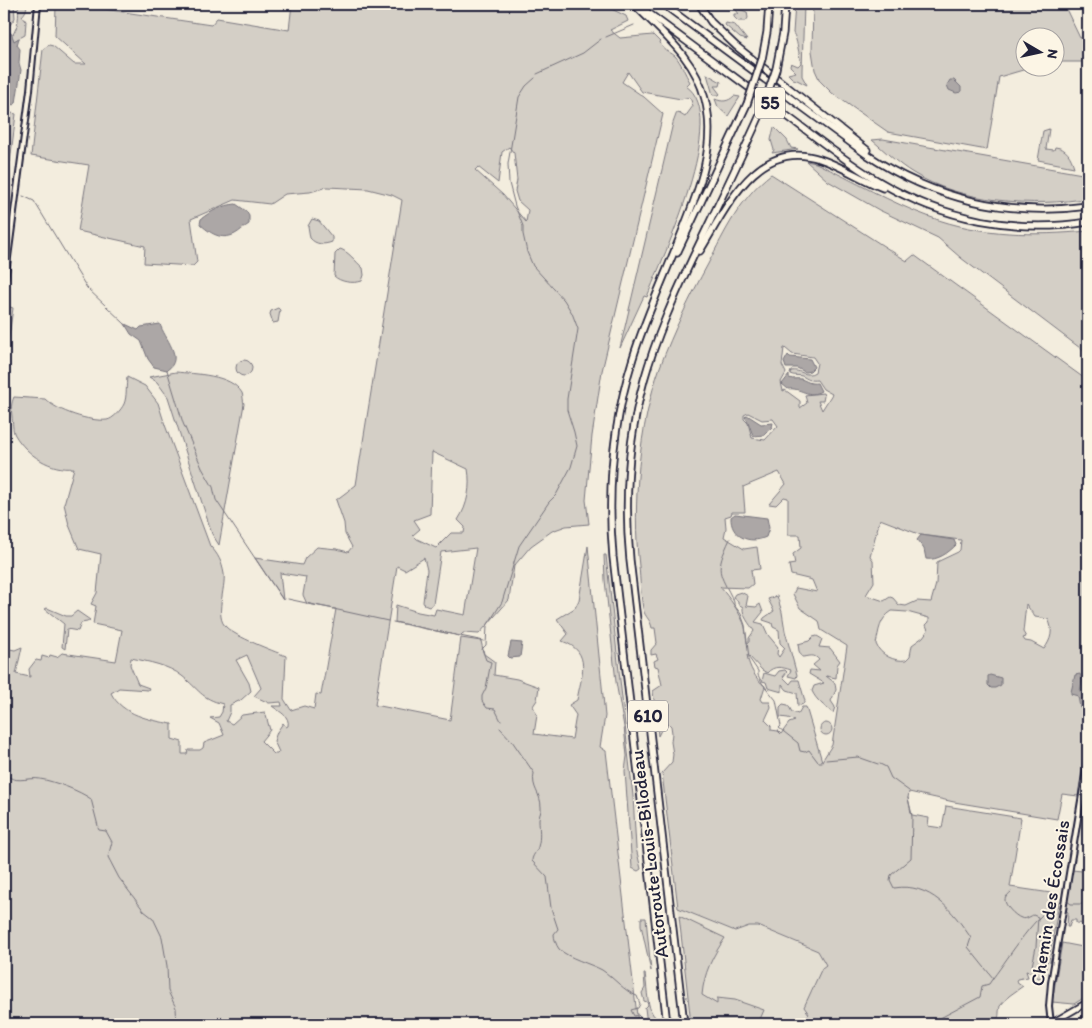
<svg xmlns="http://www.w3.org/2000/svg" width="1092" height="1028" font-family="Itim,sans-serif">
  <rect width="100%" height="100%" fill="#f3edde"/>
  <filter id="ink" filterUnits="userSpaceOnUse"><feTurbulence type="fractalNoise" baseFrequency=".02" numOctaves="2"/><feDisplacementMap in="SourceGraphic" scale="10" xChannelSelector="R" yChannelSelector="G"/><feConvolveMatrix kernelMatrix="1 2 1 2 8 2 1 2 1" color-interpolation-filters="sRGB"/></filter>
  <g filter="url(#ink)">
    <path fill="#e3ded2" d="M 678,908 L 735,931 L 749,926 L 758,926 L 818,951 L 827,965 L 809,1014 L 806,1017 L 809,1024 L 691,1024 Z"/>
    <g fill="#d4cfc6" stroke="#7b7880" fill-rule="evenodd">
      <path d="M 4,4 L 14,4 L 15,18 L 4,33 Z"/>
      <path d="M 18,4 L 26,4 C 28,8 25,13 22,16 L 26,21 L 25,35 L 14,41 L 12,36 C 19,25 19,16 18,4 Z"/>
      <path d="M 292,4 L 601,4 L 626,16 L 628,21 L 610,30 L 620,38 L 653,35 L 660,42 C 662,50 669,51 675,56 C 681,62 685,74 690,82 L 686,86 C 731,116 662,258 647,297 L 644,296 L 620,348 L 673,123 L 677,112 L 685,117 L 693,106 L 690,97 L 681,99 L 642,92 L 628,72 L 622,82 L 644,97 L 663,114 L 602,371 L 592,436 L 586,500 L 589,524 L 566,526 L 552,531 L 531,546 L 514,566 L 509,600 L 479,634 L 463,633 L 460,636 L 395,622 L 396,605 L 418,612 L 434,615 L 436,609 L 465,615 L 476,548 L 441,552 L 433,604 L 429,607 L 424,605 L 423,602 L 427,570 L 424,558 L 405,570 L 397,566 L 375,705 L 450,720 L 461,638 L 481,641 L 484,654 L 495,662 L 494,675 L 517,679 L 539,687 L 537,700 L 533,706 L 537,715 L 534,734 L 572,739 L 576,715 L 569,705 L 577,700 C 581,676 593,652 562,641 L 568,634 L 557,619 L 575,608 L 579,600 L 588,546 L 605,716 L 600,747 L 606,751 L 638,1024 L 4,1024 L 4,648 L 15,650 L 22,647 L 16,674 L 30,677 L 29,669 L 36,660 L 41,661 L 42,656 L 49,658 L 50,655 L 57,657 L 62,653 L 116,661 L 122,630 L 93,624 L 96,606 L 91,604 L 97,593 L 101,554 L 79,549 L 69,525 L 64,504 L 74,468 C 51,471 27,455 15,435 C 12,430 13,422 12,416 C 11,408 11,404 14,397 L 45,399 C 57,411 90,422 107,420 C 113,419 121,410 124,404 C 127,397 126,385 127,377 L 145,386 L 158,403 L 165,425 L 210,546 C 218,554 222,562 224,574 C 226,588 214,616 226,627 C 236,637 271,650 286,656 L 284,699 L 291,710 L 304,706 L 314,709 L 316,694 L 321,695 L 336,609 L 307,604 L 303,595 L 306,577 L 280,573 L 283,600 L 255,558 L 302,565 L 305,558 L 317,547 L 337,549 L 348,552 L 352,547 L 345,534 L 344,523 L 336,500 L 356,485 L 402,200 L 392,195 L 368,189 L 327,187 L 310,192 L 285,194 L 270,204 L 235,200 L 191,219 L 197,262 L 193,266 L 144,263 L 145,246 L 78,231 L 89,165 L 31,156 L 43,49 L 49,45 L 53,46 L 74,64 L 86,64 L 55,36 L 56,6 L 97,8 L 211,25 L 217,18 L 289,30 ZM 509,147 L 514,153 L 517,180 L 515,191 L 518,201 L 528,210 L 526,222 L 503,195 L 475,170 L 478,167 L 498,183 L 502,152 ZM 432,452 L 468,469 C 471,486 468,505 458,520 L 465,527 L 464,533 L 451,533 L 436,548 L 417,539 L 413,535 L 420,529 L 414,520 L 430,514 ZM 247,655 L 261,688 L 254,696 L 269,703 L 281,702 L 282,706 L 272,706 C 280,712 290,716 288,726 L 286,727 L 283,723 L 277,732 L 274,741 L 279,752 L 277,754 L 274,754 L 261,741 L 270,730 L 265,712 L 242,715 L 232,724 L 226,721 L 230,712 L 230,705 L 241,700 L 251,691 L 249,683 L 236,660 ZM 131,658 C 149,662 168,665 182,676 C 200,690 200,698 223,704 L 222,712 L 219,717 L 210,718 L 219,723 L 224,735 L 204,743 L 203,748 L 200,750 L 188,750 L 187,754 L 182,754 L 182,742 L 172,739 L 172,724 C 150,720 122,715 111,693 L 119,688 L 148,690 L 149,688 L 138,684 L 130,665 Z"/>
      <path d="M 795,4 L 804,4 L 802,70 L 802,76 L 807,85 L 797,80 L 793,79 L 788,74 L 796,72 L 790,66 L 791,63 L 798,66 L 801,63 C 799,55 797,38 793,33 Z"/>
      <path d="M 813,4 L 1078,4 L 1067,11 L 1080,38 L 1088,34 L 1088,59 L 1087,62 L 1055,62 L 1054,38 L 1024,38 L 1024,68 L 1030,68 L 999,77 L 987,150 L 888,132 L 832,93 L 820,81 L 815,70 L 812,51 Z"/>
      <path d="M 734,7 L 747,12 L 748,18 L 746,21 L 738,21 L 734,17 L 734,14 L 739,14 Z"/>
      <path d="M 726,23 L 735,25 L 747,40 L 740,38 L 725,25 Z"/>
      <path d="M 707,74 L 721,82 L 720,86 L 714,86 L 720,94 L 719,95 L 713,95 Z"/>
      <path d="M 734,96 L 740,97 L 728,116 L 718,107 L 715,99 C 722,102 728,102 734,96 Z"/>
      <path d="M 12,113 L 16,114 L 10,162 L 6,163 C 0,150 7,126 12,113 Z"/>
      <path d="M 774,127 L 787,140 L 791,148 L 798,149 L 772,153 L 774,150 L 771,140 Z"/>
      <path d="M 1049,129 L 1046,149 L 1054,150 L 1055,147 C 1067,148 1071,157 1074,167 L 1038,160 L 1043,131 Z"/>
      <path d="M 883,139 L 1088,175 L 1088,198 C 1036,208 959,202 913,173 C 898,164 885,151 872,140 Z"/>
      <path d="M 806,161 L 816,163 C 854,181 891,203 930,217 C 981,236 1035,236 1088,231 L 1088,354 L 961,258 L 938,238 L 879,210 L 828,181 Z"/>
      <path d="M 771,174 L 907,261 L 914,255 L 1088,381 L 1088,730 L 1078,796 L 1062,794 L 1057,819 L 954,802 L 909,792 L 908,798 L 912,815 L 929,818 L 928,826 L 942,828 L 946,806 L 1021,818 L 1010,887 L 1051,893 L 1057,896 L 1056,903 L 1059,904 L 1050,953 L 1052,957 L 1050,962 L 1050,957 L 1048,959 L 1044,977 L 1038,978 L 1035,974 L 1026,971 L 1028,977 L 1017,979 L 1016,981 L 1023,986 L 1009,996 L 1000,1006 C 997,1019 1003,1016 988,1024 L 809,1024 L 806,1017 L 809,1014 L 804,1007 L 822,968 L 826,965 L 818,951 L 758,926 L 749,926 L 735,931 L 678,908 L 662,773 L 672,762 L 673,754 L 671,742 L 672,733 L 671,726 L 668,723 L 664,724 L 658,736 L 653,691 L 662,685 L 658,667 L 655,666 L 654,661 L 658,659 L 656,654 L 651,655 L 651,650 L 657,643 L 655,628 L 652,628 C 650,619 647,619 644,612 C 641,604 640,576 639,566 C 632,506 639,425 660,367 C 673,332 690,297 708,264 C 725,231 741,197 771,174 ZM 784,348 L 785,348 L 792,354 L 813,357 L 817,363 L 815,372 C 806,378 800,369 791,371 L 790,374 C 794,376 798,375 802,376 C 808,379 809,381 817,380 L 823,389 L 832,394 L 822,410 L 818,401 L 823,401 L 824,396 L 823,393 L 805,395 L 807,403 L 800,408 L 800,401 L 785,390 L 783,391 L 781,382 L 786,373 L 782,365 ZM 748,413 L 762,420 L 773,419 L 778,426 L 765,440 L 752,438 L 748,423 L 744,419 L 744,415 ZM 779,472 L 786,484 L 769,504 L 776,505 L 784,497 L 788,498 L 788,535 L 800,535 L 801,548 L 793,554 L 795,564 L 789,565 L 791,575 L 812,580 L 817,592 L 796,588 L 793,594 L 800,608 L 819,621 L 821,630 L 847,646 L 832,745 L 822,761 L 806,707 L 802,707 L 798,714 L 792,712 L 788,705 L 783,704 L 780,707 L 780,717 L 788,718 L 795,721 L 789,723 L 781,734 L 778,731 L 771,730 L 771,726 L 765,720 L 771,707 L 770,702 L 763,702 L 761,699 L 765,686 C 756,680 749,667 747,655 L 748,655 L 762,670 L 767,673 C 774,665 782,667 791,670 L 788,676 L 796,678 L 797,675 L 785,631 L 782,612 L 777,596 L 768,599 L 774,611 L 764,618 L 763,620 L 772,623 L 773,627 L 779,630 L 780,643 L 785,648 L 779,657 L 777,654 L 778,647 L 768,635 L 763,624 L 755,622 L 763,612 L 760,604 L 756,607 L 746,606 L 748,596 L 741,592 L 735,594 L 733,597 L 738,601 L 738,604 L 743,607 C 742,616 750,624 754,631 L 749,638 L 749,642 L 747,643 C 746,638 746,632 745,627 C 742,615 728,596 720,587 L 748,588 L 753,584 L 751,570 L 760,569 L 757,547 L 744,549 L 724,537 L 726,528 L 725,517 L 731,515 L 732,512 L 745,512 L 743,487 ZM 880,519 L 921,535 L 961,540 L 960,550 L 958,552 L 937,562 L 936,584 L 931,602 L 917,601 L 906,606 L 899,605 L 893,598 L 890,597 L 884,601 L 866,595 L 874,582 L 873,560 L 870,556 ZM 1026,604 L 1035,617 L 1048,619 C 1054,630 1051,640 1044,649 L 1031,642 L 1025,641 L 1023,638 L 1026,637 L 1023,632 ZM 892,611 L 907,612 L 929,618 L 929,622 L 926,625 L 928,630 L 923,637 L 912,645 L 910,656 L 906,660 C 895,662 880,655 876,644 C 879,631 879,619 892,611 Z"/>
      <path d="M 312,219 L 319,221 L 332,237 L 332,242 C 324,245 316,245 310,238 L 308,226 Z"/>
      <path d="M 340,249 C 348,251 356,262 363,268 L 364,275 L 362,281 C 353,284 340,282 334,276 L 335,254 Z"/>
      <path d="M 4,305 L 13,308 L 4,372 Z"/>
      <path d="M 278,308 L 280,310 L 278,322 L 273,323 L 270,314 L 271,311 Z"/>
      <circle cx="244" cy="368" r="8"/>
      <path d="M 176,372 C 194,374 231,374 242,393 C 243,395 243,401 244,404 L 219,545 L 212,534 L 168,397 L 157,382 L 149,377 Z"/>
      <path d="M 604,555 L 606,555 L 633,796 L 636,848 L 641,869 L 638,871 L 632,868 L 625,771 L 627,756 L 624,727 L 616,682 L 605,580 Z"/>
      <path d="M 47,608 L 66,616 L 71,616 L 77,611 L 90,620 L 87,622 L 81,623 L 78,631 L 67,629 L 65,649 L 62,647 L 64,624 L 45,609 Z"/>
      <path d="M 817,636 L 822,639 L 819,647 L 830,648 L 840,661 L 837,665 L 836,678 L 826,676 L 835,683 L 836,690 L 831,701 L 835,707 L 833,713 C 824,706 816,700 812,691 L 814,686 L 824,683 L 809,674 L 810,670 L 820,671 L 813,665 L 819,660 C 814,653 809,657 802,657 L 799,651 L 798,644 L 809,641 L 813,637 Z"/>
      <path d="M 785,670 L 787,672 L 783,677 L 790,684 L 793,680 L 799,680 L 805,701 L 803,704 L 798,706 L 797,693 L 787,690 L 782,684 L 782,692 L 768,688 L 766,682 L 762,681 L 764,673 L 775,676 L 779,671 Z"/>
      <circle cx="826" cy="729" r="6"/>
      <path d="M 1086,869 L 1088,870 L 1088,924 L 1076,923 L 1076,920 L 1071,920 L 1069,927 L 1067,927 L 1068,912 L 1065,910 L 1072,870 L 1082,871 Z"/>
      <path d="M 679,916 L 725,938 C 712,957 704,973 702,995 L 717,1004 L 717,998 L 735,1000 L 764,1010 L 758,1024 L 750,1024 L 740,1020 L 736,1024 L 691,1024 Z"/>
      <path d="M 641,918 L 646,918 L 651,971 L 641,925 Z"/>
      <path d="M 1062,943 L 1088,948 L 1088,995 L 1074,1004 L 1052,1002 Z"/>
      <path d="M 644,974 L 645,974 C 647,984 647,1003 651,1011 C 653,1016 658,1018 659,1024 L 647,1024 L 645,1008 L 648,1005 L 647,1002 L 644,1001 L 642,993 L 645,988 Z"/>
    </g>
    <g fill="#aca7a6" stroke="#75727b">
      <path d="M 6,32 L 11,33 L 14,41 L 19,38 L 17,45 L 20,49 L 19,63 L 21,70 L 16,103 L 13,105 L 4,100 L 4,33 Z"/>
      <path d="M 950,80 L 954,80 L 961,87 L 961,92 L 956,93 L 949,90 L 947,85 Z"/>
      <path d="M 236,204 L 246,211 L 249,216 L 249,224 C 244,227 239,232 235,234 C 221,241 210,233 200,224 L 201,219 C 211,211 223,205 236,204 Z"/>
      <path d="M 125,324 L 138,330 L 141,327 L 160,324 C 164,338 185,358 167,370 L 154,367 L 148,359 L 141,341 L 131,334 Z"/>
      <path d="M 788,355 L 790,357 L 810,359 L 814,367 L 810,371 L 805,372 L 797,368 L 786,368 L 784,362 Z"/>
      <path d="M 789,375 L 789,378 C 794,380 796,378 801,379 C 807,381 809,384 817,383 L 821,391 C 808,399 801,387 788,389 L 782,384 Z"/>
      <path d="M 747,415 L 761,424 L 773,423 L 772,427 L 764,435 L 754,436 C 750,431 750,423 745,417 Z"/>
      <path d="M 735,514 L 767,518 L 769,528 L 766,537 C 749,545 730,536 731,517 Z"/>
      <path d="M 921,535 L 954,540 L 956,545 C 949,552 938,561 926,559 L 924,549 L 917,540 Z"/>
      <path d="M 511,642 L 522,643 L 520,657 L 510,658 L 508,656 Z"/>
      <path d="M 1080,674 L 1082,681 L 1080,691 L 1084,697 L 1084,712 L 1080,708 L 1078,696 L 1071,694 L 1071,692 L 1075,675 Z"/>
      <path d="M 990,675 L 1001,678 L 1001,685 L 995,688 L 991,688 L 988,685 L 988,676 Z"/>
    </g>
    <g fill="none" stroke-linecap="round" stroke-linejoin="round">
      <g stroke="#75727b" stroke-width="1">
        <path d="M 1018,4 L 1019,4"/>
        <path d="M 606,37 L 634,25"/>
        <path d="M 537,74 L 583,53 L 601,39"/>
        <path d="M 23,196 L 34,201 L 87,288 L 125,324"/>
        <path d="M 167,370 L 183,423 L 202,468 L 213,487 L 216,500 L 283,600 L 285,599"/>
        <path d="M 730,539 C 714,573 719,571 734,602 L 734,605 L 741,614 L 745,625 L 749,658 L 758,671 L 758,675 L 762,683 L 776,700 L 781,726 L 779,728 L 798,743 L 800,751 L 805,752 L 809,750 L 818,762 L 822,762"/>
        <path d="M 288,599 L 388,621"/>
        <path d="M 393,622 L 484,641"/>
        <path d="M 501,721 L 495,709 L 487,708 L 482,701 L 482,696 L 486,688 L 491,662 L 486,660 L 482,649 L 486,645 L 487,626 L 502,602 L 519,546 L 549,502 L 556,495 L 571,467 L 577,446 L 574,432 L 567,410 L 567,399 L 578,329 L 572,313 L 564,300 L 533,266 L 527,252 L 523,234 L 523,226 L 515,206 L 509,183 L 508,164 L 519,97 L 526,86 L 535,78"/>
        <path d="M 500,728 L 512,741 L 534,773 C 531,789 541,793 541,807 C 542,811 539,815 539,819 C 539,828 541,837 538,847 C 537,852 532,855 532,861 L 547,877 L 551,908 L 558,929 L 554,934 C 554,938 556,945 559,949 C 568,958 591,964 602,970 C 614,978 624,991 637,996 L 640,1004 L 638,1008 L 631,1010 L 634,1016 L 638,1015 L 640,1017 L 641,1020 L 638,1024"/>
        <path d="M 826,760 L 858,757 L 878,764"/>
        <path d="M 4,762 C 5,767 5,774 9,777 C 18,783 30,777 40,779 C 54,781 80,791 91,799 L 98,826"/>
        <path d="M 880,764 L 886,767 L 891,778 L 909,791"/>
        <path d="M 908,798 L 912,817 L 911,858 L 891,875 L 890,880 L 894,888 C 930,882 953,911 971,938 L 968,947 L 993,978 C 1010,956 1036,912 1061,901"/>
        <path d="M 98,828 L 99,830 L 106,831 L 112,842 L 108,857 L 119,878 L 144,911 L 153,918 L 162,937 L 167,966 L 168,991 L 176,1008 L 177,1024"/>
        <path d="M 1011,892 C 1009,894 1006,896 1005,899 C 1004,905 1015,916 1021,918 C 1025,920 1029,917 1033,915 L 1038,917 L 1036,947 L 1032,966"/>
        <path d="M 1067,901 L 1071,904 L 1088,904"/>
        <path d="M 929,1024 L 980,997 L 982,986 L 989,984 L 993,978"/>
      </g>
      <g stroke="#22223b" stroke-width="8">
        <g id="secondary">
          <path d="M 4,288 L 30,90 L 38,4"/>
          <path d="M 1051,1024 L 1049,1006 L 1051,983 L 1088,758"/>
        </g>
      </g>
      <g stroke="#22223b" stroke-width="8">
        <path id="primary" d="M 1050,1024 L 1088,1002"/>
      </g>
      <g stroke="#22223b" stroke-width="9">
        <g id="highway">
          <path d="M 634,4 C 662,33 695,58 705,99 C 718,148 696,197 678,242 C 663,280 645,319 633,358 C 613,422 607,490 613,557 L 667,1024"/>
          <path d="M 663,4 L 866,154 C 933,199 1009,217 1088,206"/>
          <path d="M 699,4 L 711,22 L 736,46 L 867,150"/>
          <path d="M 643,9 C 691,45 739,80 787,116 C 817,138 847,163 880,182 C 942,219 1017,234 1088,222"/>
          <path d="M 762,59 L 767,32 L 769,4"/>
          <path d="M 776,69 L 783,33 L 785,4"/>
          <path d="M 700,251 C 727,207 757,138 820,159 C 842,166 862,180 883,188"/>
          <path d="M 677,253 L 747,104"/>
          <path d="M 684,1024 L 630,560 C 624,499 628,439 644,380 C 656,337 674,297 693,257 C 716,209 739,162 761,113"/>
        </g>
      </g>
      <use href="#secondary" stroke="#fcf5e5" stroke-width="4"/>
      <use href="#primary" stroke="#fcf5e5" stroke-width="4.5"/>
      <use href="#highway" stroke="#fcf5e5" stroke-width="5.5"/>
      <path stroke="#22223b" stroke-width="1" stroke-dasharray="8 4" stroke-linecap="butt" d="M 1070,1024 L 1088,1013"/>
      <g stroke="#22223b" stroke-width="9" stroke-linecap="butt">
        <g id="highway-bridge">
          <path d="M 747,104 L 762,59"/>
          <path d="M 761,113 L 776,69"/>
        </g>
      </g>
      <use href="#highway-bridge" stroke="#fcf5e5" stroke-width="5.5"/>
    </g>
  </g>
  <g text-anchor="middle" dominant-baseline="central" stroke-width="4" stroke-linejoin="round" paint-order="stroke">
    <g fill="#fcf5e5" stroke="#63616e" stroke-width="1">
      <rect x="755" y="87.5" width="30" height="31" rx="4"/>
      <rect x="628" y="700.5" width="40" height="31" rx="4"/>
    </g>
    <g font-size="18" font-weight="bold" fill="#22223b">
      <text x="770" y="103">55</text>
      <text x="648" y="716">610</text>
    </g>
    <g font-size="19" fill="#22223b" stroke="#fcf5e5">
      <text transform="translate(649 854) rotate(-97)">Autoroute Louis-Bilodeau</text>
      <text transform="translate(1050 903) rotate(-81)">Chemin des Écossais</text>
    </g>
  </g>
  <rect width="1092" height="1028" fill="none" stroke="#fcf5e5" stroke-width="20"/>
  <rect x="10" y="10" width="1072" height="1008" fill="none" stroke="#22223b" stroke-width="2" filter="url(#ink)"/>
  <g transform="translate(1040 52) rotate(99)"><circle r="24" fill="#fcf5e5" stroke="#a5a1a1"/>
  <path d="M0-4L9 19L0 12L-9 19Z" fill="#22223b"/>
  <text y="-8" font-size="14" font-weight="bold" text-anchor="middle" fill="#22223b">N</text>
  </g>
</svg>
